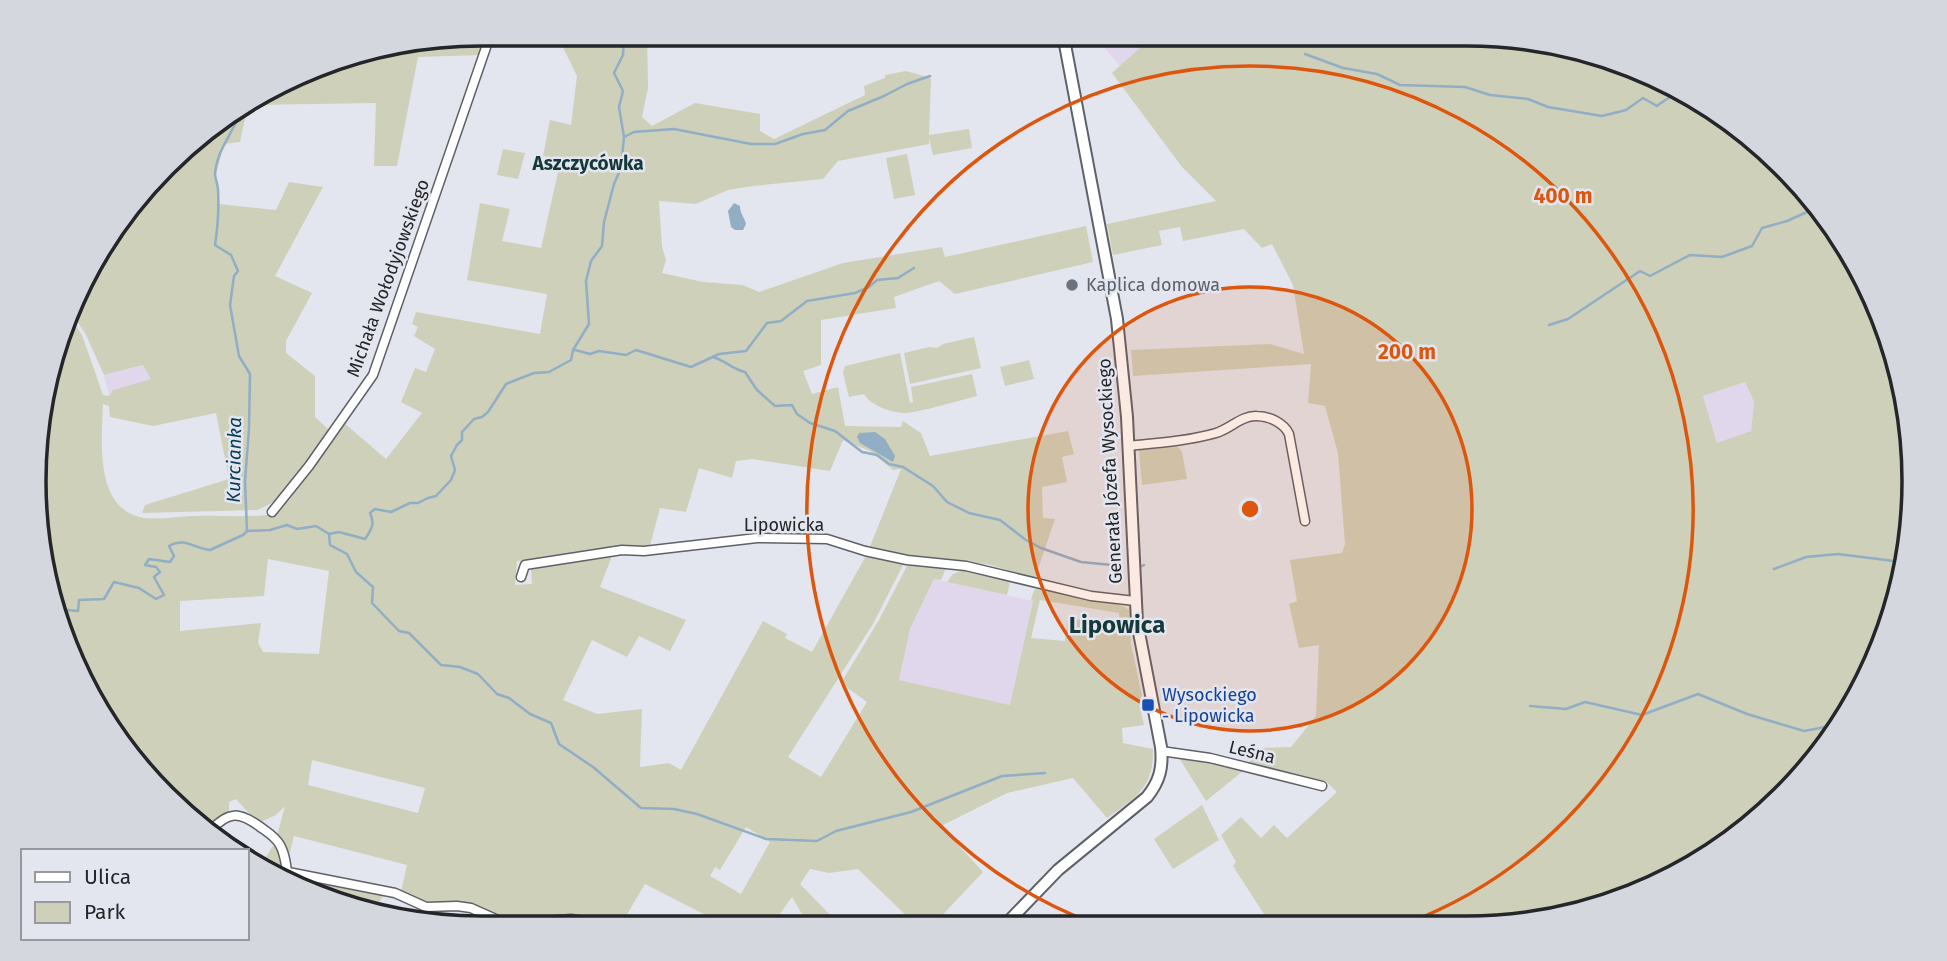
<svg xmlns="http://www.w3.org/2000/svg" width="1947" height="961" font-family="'Fira Sans',sans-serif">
  <rect width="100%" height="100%" fill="#e3e6ee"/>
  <g fill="#e1d7ec">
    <path d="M 1118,34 L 1155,34 L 1120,66 L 1104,47 Z"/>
    <path d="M 144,365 L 152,379 L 113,390 L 109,396 L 104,375 Z"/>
    <path d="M 1745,382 L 1754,402 L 1751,431 L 1717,444 L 1703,396 Z"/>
    <path d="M 934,579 L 1033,601 L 1010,705 L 899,680 L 910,629 Z"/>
  </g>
  <g fill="#ced0ba" fill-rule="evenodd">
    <path d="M 480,33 L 488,33 L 481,55 L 418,57 L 397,166 L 374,166 L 376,103 L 248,105 L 240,142 L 224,144 L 216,174 L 219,204 L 276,210 L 289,182 L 323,187 L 275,276 L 312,293 L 286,341 L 286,353 L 315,376 L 315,417 L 329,430 C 311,458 290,499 257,510 L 142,513 L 145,505 L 229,479 L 216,413 L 153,426 L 110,417 L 109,406 L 103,404 C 102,439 94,506 140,517 C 154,521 180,516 194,516 C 222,515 248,518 275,514 L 343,422 L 386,459 L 422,413 L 401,402 L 415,368 L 426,372 L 435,349 L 414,336 L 418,327 L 412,324 L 416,312 L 540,334 L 547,294 L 467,280 L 480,203 L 510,209 L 502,241 L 541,248 L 561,159 L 543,156 L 550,120 L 571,125 L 577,76 L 556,33 L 647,33 L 648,88 L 642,117 L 652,126 L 695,103 L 760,114 L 760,131 L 774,139 L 865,95 L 864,86 L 885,78 L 885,75 L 906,71 L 931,78 L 929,135 L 969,129 L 972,148 L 933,155 L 929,138 L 929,144 L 838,161 L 823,179 L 753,186 L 728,190 L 696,204 L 659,201 L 662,247 L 666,260 L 662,273 L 703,282 L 743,285 L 759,292 L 843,263 L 942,247 L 945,257 L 1086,226 L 1093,262 L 955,294 L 939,281 L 894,297 L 896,308 L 821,320 L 821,365 L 803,371 L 812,394 L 838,387 L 845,426 L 901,427 L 903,421 L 921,433 L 930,456 L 1068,431 L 1074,454 L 1062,457 L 1067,482 L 1042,487 L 1043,518 L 1055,519 L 1035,578 L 987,564 L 908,558 L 869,549 L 901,469 L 893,470 L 870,451 L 843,440 L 830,471 L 753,459 L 736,461 L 732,478 L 699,468 L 686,512 L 660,508 L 649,549 L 572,555 L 517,561 L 515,585 L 532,584 L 531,567 L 612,556 L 600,587 L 686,620 L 670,651 L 639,636 L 627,657 L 592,640 L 563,700 L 597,714 L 642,709 L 640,767 L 669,763 L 681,770 L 763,621 L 787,634 L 785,638 L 812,652 L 867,554 L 904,563 L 873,624 L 788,757 L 821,777 L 867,702 L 841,683 L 879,620 L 908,564 L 946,568 L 941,580 L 934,579 L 910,629 L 899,680 L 1010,705 L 1033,601 L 1031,600 L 1034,590 L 1038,588 L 1123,606 L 1129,610 L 1131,644 L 1142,695 L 1139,703 L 1144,725 L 1122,728 L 1123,743 L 1153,749 C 1154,788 1136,797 1107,818 L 1073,778 L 1007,793 L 941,826 L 983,872 L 932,926 L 917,926 L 858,869 L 829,873 L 810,869 L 800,884 L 841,926 L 809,926 L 792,897 L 771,926 L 747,926 L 728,916 L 723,924 L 645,884 L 620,926 L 602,926 L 589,917 L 573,916 L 521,921 L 502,920 L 458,901 L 430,906 L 401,892 L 407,865 L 294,836 L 289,856 L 277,836 L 285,806 L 276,815 L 258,823 L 236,799 L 229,802 L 229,812 L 208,828 L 164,796 L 140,763 L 141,759 L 136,757 L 79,678 L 37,538 L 42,393 L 72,320 L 82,335 L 103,395 L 109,396 L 113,390 L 151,379 L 143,365 L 104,375 L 86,335 L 74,316 L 99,256 L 130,223 L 126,214 L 208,126 L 336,57 ZM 268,559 L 329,571 L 319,654 L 263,652 L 258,643 L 261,623 L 180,631 L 180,601 L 264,596 ZM 1040,600 L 1119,613 L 1120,626 L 1068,618 L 1065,641 L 1031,638 ZM 312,760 L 425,788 L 418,813 L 308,785 ZM 746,827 L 770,842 L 741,894 L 710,876 L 715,867 L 720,870 Z"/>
    <path d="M 1155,34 L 1495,34 L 1664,79 L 1802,185 L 1890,336 L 1913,509 L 1868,678 L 1803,775 L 1715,852 L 1611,904 L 1524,924 L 1271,925 L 1233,866 L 1236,862 L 1221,835 L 1241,817 L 1261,838 L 1274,825 L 1287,838 L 1337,792 L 1328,783 L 1248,764 L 1260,748 L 1291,747 L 1316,716 L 1319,645 L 1299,648 L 1289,604 L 1297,601 L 1290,560 L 1342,553 L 1345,544 L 1338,453 L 1325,406 L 1308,403 L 1311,364 L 1133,376 L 1131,350 L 1270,344 L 1304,354 L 1293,285 L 1272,244 L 1262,248 L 1244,229 L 1183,241 L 1180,227 L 1159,231 L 1162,245 L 1113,255 L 1107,224 L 1216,201 L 1182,167 L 1112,73 ZM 1745,382 L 1754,402 L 1751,431 L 1717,443 L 1703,396 Z"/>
    <path d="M 503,149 L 525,153 L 518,179 L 497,175 Z"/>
    <path d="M 907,154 L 915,195 L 894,199 L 886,158 Z"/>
    <path d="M 974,337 L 981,368 L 910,384 L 904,353 L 929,347 L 937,348 L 943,344 Z"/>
    <path d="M 900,353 L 910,403 L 913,402 L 911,387 L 972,374 L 977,396 C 961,400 915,414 902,413 C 890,412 870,405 864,394 L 849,397 L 843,373 L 845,366 Z"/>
    <path d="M 1029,360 L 1034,379 L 1005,386 L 1000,367 Z"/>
    <path d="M 1178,447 L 1182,452 L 1187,479 L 1142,485 L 1139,450 Z"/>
    <path d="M 963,570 L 1006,581 L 1010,583 L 1007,595 L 947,582 L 953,574 Z"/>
    <path d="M 1187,757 L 1243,771 L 1206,801 L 1179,758 Z"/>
    <path d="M 1202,805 L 1219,840 L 1173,869 L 1154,839 Z"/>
    <path d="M 274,844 L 282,859 L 285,882 L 261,866 Z"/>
    <path d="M 298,876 L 385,893 L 376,907 L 292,884 L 292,879 Z"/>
  </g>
  <g fill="#91aec5">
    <path d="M 734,203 L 740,206 C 740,214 744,216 746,224 L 743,230 L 735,230 L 731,227 L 728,211 Z"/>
    <path d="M 875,432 L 885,439 L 895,456 L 893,462 L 860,443 L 857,437 L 859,433 Z"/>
  </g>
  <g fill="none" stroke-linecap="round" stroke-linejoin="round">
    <g stroke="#91aec5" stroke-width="2.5">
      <path d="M 1305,54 L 1343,68 L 1377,74 L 1400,85 L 1465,87 L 1490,95 L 1528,99 L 1548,107 L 1602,116 L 1626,110 L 1643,98 L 1657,106 C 1667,99 1676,90 1688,98"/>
      <path d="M 624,137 L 634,132 L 674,129 L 751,144 L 775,144 L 803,134 L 825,130 L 848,111 L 884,96 L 907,84 L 930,76"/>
      <path d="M 1549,325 L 1568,319 L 1640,271 L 1650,276 L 1690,255 L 1722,257 L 1752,246 L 1762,228 L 1787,221 L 1816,208"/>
      <path d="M 575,350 L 590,354 L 599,351 L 626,355 L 636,350 L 691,367 L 719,354 L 746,351 L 767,323 L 781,321 L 807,301 L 855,293 L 869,287 L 877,280 L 898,278 L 914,268"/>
      <path d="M 713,357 C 726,361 732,369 745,372 L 757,390 L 775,406 L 792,405 L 797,414 L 810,423 L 835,431 L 862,452 L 877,455 L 889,464 L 903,467 L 933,486 L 947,502 L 969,513 L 1000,520 L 1026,540 L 1041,548 L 1081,562 L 1122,566"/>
      <path d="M 247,531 L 270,530 L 287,525 L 297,529 L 316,526 L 329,534 L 339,532 L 365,539 C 372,529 375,524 370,513 L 375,509 L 391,512 L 410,503 L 418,503 L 428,498 L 436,496 L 451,480 L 455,470 L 451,456 L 457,445 L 462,440 L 462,432 L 474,419 L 482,417 L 488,412 L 506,384 L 534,373 L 549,372 L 571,360 L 573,350 L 589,324 L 586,281 L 591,261 L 602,246 L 604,222 L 614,184 L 621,168 L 624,137 L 619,107 L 623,91 L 614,73 L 623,55 L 624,33"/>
      <path d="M 329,534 L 330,545 L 347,554 L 356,572 L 373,587 L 372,603 L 399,631 L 409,633 L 441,665 L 460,667 L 478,674 L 497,694 L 509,698 L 530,714 L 551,723 L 559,744 L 593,767 L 641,808 L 674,809 L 697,814 L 766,839 L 817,841 L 836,831 L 911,812 L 1002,776 L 1045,773"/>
      <path d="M 1142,566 L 1144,565"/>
      <path d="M 1774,569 L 1806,557 L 1838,554 L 1894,561 L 1900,559"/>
      <path d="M 60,613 L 67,610 L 78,611 L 79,600 L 104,599 L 114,582 L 139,588 L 156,599 L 164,595 L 154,577 L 160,572 L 156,567 L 145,565 L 149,559 L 170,562 L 174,556 L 169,546 C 185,537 193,548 210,550 L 243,535 L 247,531 L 245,481 L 249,429 L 250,374 L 239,356 L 230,305 L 234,276 L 238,271 L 231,255 L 215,245 C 218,226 219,208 218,190 C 218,184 215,179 215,174 C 217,148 235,131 242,108"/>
      <path d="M 1530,706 L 1566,709 L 1585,702 L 1642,715 L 1698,694 L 1747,714 L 1804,731 L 1836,725"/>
    </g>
    <g stroke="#5e6168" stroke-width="11">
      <g id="minor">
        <path d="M 1128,446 C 1158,443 1188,441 1216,433 C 1230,429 1242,415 1257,416 C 1269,416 1284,423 1289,434 L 1305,521"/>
        <path d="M 272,512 L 309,466 L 373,375 L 491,33"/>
        <path d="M 521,577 L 525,565 L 622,550 L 644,551 L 757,538 L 827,539 L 865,551 L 907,560 L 966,566 L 1091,596 L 1135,601"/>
        <path d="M 1161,751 L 1210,758 L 1322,786"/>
        <path d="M 211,830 C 229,811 239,812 259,826 C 267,832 275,836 280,845 C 286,856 287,871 288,883"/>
        <path d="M 288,872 L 395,893 L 426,907 L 457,906 L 471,908 L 507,924 L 571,919 L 589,922 L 597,926"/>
      </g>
    </g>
    <g stroke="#5e6168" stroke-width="14">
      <path id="tertiary" d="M 1005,925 L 1058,870 L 1147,797 C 1160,781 1163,767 1161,747 L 1137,622 L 1127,417 L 1117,319 L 1063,34"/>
    </g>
    <use href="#minor" stroke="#fff" stroke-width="8"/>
    <use href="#tertiary" stroke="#fff" stroke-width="10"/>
  </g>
  <circle cx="1250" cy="509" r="222" fill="#de560d" fill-opacity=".12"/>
  <g fill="none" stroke="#de560d" stroke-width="3.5">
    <circle cx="1250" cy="509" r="222"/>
    <path d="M1095 924A443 443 0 1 1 1405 924"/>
  </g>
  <circle fill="#6b7280" stroke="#e3e6ee" stroke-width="2.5" cx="1072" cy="285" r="7"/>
  <rect fill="#1a4fb4" stroke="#e3e6ee" stroke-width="2.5" x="1141" y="698" width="14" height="14" rx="3.5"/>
  <g text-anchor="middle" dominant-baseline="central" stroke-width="5" stroke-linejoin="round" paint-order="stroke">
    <g font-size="18" fill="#252629" stroke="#e3e6ee">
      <text transform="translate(388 278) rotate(-70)">Michała Wołodyjowskiego</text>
      <text transform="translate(1110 471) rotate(-93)">Generała Józefa Wysockiego</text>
      <text x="784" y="525">Lipowicka</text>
      <text transform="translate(1252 752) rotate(14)">Leśna</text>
    </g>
    <g font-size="18" fill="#5b616d" stroke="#e3e6ee" text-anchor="start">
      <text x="1086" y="285">Kaplica domowa</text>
    </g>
    <g font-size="18" fill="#164399" stroke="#e3e6ee" text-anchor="start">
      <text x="1162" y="695">Wysockiego<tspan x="1162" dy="21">- Lipowicka</tspan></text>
    </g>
    <g font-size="19" font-weight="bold" fill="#15383b" stroke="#e3e6ee">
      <text x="588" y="163">Aszczycówka</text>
    </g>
    <g font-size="19" font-style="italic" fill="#043b5a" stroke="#e3e6ee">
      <text transform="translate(234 460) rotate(-89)">Kurcianka</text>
    </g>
    <g font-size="24" font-weight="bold" fill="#15383b" stroke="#e3e6ee">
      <text x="1117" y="625">Lipowica</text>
    </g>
  </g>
  <path d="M0 0H1947V961H0ZM481 46H1467A435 435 0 0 1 1902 481V481A435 435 0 0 1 1467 916H481A435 435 0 0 1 46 481V481A435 435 0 0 1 481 46Z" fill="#d4d7de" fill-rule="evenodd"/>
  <path fill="none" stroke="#252629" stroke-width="3.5" d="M481 46H1467A435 435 0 0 1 1902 481V481A435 435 0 0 1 1467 916H481A435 435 0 0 1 46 481V481A435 435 0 0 1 481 46Z"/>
  <circle cx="1250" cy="509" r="10" fill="#de560d" stroke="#e3e6ee" stroke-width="3.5"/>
  <g font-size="21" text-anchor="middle" font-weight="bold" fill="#de560d" stroke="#e3e6ee" stroke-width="5" stroke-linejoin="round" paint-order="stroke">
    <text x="1563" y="203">400 m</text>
    <text x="1407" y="359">200 m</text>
  </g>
  <rect x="21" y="849" width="228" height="91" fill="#e3e6ee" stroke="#97999f" stroke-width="2"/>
  <rect x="35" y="872" width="35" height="10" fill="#ffffff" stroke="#97999f" stroke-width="2"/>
  <text x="84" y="884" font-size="21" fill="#252629">Ulica</text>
  <rect x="35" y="902" width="35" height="21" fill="#ced0ba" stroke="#97999f" stroke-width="2"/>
  <text x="84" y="919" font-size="21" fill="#252629">Park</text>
</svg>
